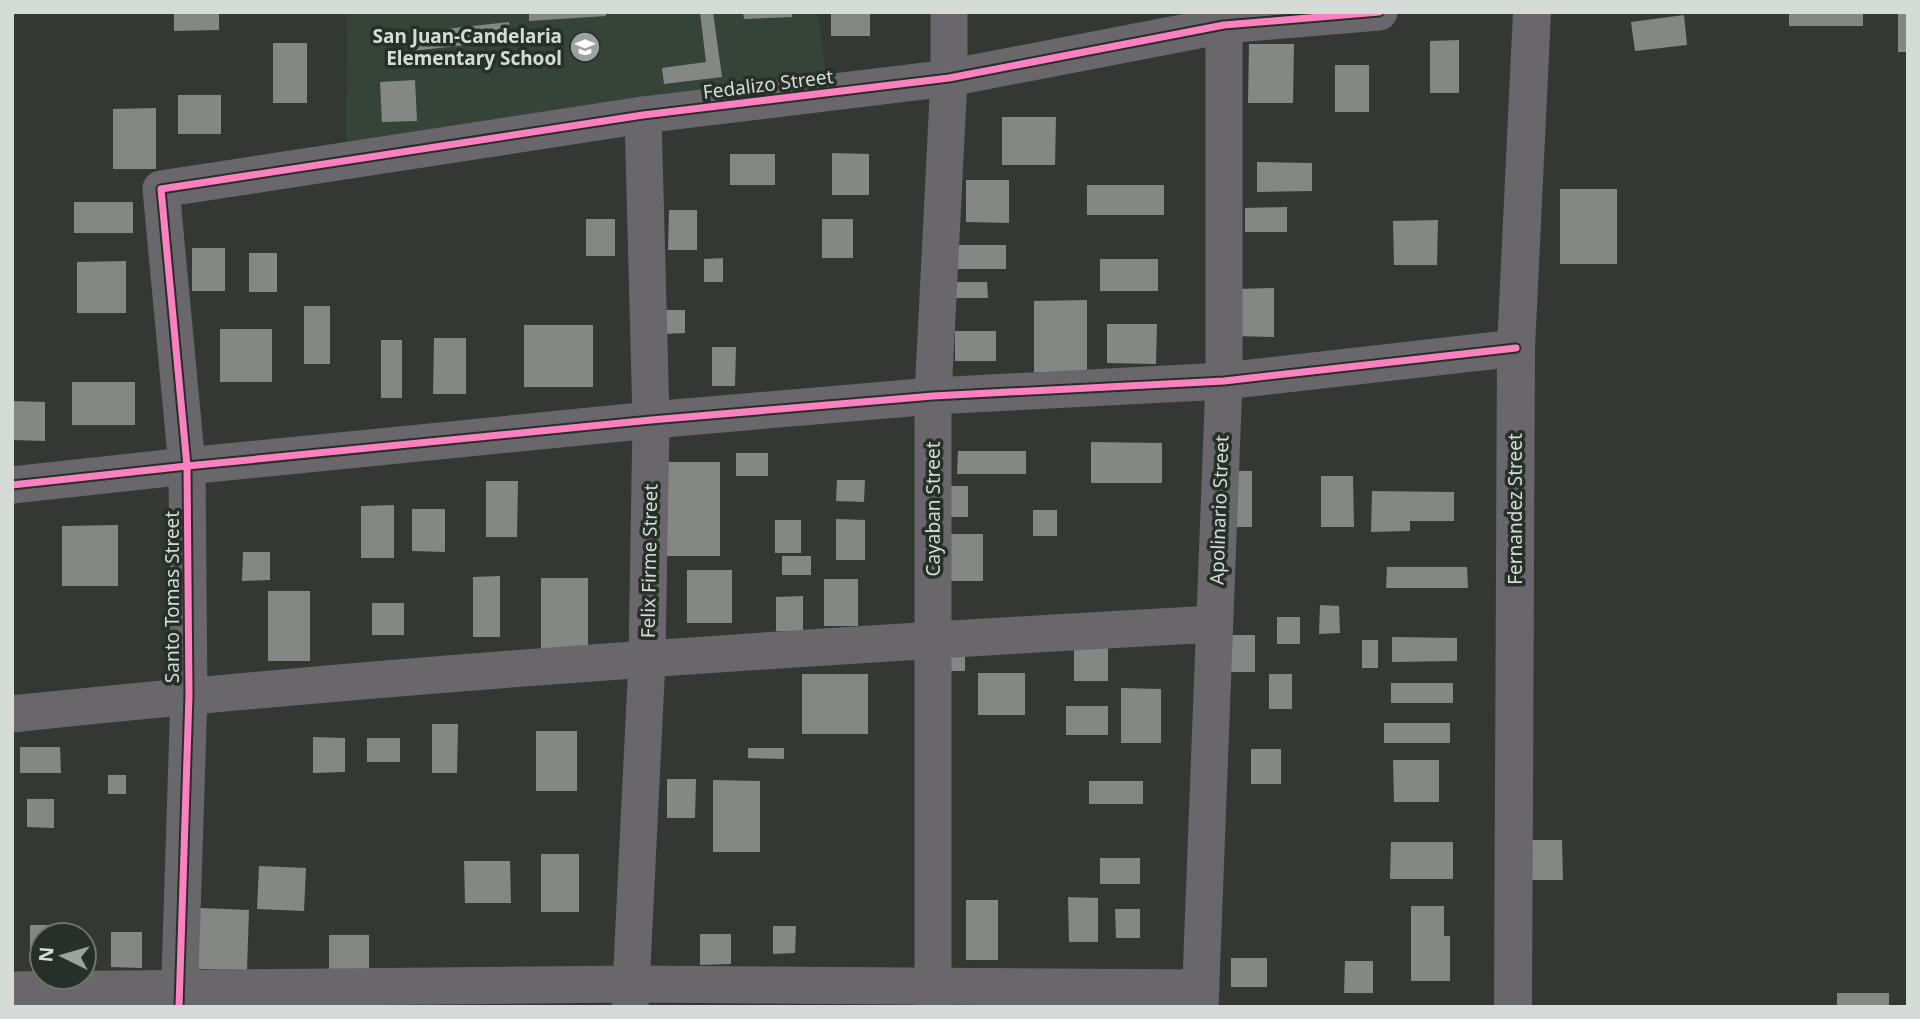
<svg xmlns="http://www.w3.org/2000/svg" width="1920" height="1019" font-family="'Noto Sans',sans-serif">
  <rect width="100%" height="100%" fill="#333833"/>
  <path fill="#364338" d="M 347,12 L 818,12 L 827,81 L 346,148 Z"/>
  <g fill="#848884">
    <path d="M 174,12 L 219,12 L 219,30 L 174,31 Z"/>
    <path d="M 529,12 L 606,12 L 606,16 L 529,21 Z"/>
    <path d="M 700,12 L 713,12 L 722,77 L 664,84 L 662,68 L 706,62 Z"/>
    <path d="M 743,12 L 792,12 L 792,17 L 744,19 Z"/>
    <rect x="831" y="12" width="39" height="24"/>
    <rect x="1789" y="12" width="74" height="14"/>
    <rect x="1898" y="12" width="10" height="40"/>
    <path d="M 1684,15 L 1687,45 L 1635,51 L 1631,22 Z"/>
    <path d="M 509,22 L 511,40 L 412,51 L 410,33 Z"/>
    <path d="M 1459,40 L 1459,93 L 1430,93 L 1430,41 Z"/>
    <rect x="273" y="43" width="34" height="60"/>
    <path d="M 1249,44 L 1294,44 L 1293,103 L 1248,103 Z"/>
    <rect x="1335" y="65" width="34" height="47"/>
    <path d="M 415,80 L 417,121 L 382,122 L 380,82 Z"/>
    <rect x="178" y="95" width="43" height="39"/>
    <path d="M 156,108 L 156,169 L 113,169 L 113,109 Z"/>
    <path d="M 1002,117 L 1056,117 L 1055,165 L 1002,165 Z"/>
    <path d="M 832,153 L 869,154 L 869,195 L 832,195 Z"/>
    <rect x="730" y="154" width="45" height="31"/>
    <path d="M 1257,162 L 1312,163 L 1312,191 L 1257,192 Z"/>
    <path d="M 966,180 L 1009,180 L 1009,223 L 966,222 Z"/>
    <rect x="1087" y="185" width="77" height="30"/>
    <rect x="1560" y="189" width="57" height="75"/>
    <rect x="74" y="202" width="59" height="31"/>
    <path d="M 1287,207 L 1287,232 L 1245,232 L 1245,208 Z"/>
    <path d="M 669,210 L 697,210 L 697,250 L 668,250 Z"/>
    <rect x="586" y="219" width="29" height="37"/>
    <rect x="822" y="219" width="31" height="39"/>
    <path d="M 1438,220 L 1437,265 L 1394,265 L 1393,221 Z"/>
    <rect x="958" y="245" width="48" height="24"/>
    <rect x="192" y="248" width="33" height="43"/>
    <rect x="249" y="253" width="28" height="39"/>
    <path d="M 723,258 L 723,282 L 704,282 L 704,259 Z"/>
    <rect x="1100" y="259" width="58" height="32"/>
    <path d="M 126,261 L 126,313 L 77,313 L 77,262 Z"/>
    <path d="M 955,282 L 987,282 L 988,298 L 955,298 Z"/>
    <path d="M 1274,288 L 1274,337 L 1236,336 L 1236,289 Z"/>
    <path d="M 1087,300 L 1087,373 L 1034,372 L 1034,301 Z"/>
    <rect x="304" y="306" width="26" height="58"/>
    <path d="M 664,310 L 685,310 L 685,333 L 664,334 Z"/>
    <path d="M 1107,324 L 1157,324 L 1156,364 L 1107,363 Z"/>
    <rect x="524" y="325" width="69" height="62"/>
    <rect x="220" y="329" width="52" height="53"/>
    <rect x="955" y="331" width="41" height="30"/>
    <path d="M 434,338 L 466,338 L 466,394 L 433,394 Z"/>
    <rect x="381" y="340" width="21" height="58"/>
    <path d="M 712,347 L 736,347 L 735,386 L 712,386 Z"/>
    <rect x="72" y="382" width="63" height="43"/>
    <path d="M 12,401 L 45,402 L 45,441 L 12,440 Z"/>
    <path d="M 1091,442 L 1162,443 L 1162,483 L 1091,483 Z"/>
    <path d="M 958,451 L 1026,451 L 1026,474 L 957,474 Z"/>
    <rect x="736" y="453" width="32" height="23"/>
    <path d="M 667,462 L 720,462 L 720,556 L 666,556 Z"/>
    <path d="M 1225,471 L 1252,471 L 1252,527 L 1224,527 Z"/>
    <path d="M 1321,476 L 1353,476 L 1354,527 L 1321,527 Z"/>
    <path d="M 837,480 L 865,480 L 864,502 L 836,501 Z"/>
    <path d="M 486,481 L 518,481 L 517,537 L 486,537 Z"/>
    <rect x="941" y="486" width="27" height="31"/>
    <path d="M 1372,491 L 1454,492 L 1454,521 L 1410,521 L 1410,531 L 1371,532 Z"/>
    <path d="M 394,505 L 394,558 L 361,558 L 361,506 Z"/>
    <path d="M 412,509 L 445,509 L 445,552 L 412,551 Z"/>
    <rect x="1033" y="510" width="24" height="26"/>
    <path d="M 836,519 L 865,520 L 865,560 L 836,560 Z"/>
    <rect x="775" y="520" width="26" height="33"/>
    <path d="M 118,525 L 118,586 L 62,586 L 62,526 Z"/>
    <rect x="942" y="534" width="41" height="47"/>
    <path d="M 243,552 L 270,552 L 270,580 L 242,581 Z"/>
    <rect x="782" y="556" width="29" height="19"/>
    <path d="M 1387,567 L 1467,567 L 1468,588 L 1386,588 Z"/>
    <rect x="687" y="570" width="45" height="53"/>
    <path d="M 500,576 L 500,637 L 473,637 L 473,577 Z"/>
    <rect x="541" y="578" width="47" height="75"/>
    <rect x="824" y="579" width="34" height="47"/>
    <rect x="268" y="591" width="42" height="70"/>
    <path d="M 803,596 L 803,631 L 776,631 L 776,597 Z"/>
    <rect x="372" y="603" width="32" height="32"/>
    <path d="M 1320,605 L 1339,606 L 1340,633 L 1319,634 Z"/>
    <rect x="1277" y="617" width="23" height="27"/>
    <path d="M 1218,635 L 1255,635 L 1255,672 L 1217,672 Z"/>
    <path d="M 1392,637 L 1457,638 L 1457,661 L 1392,662 Z"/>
    <rect x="1362" y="640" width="16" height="28"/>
    <rect x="1074" y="645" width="34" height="36"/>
    <rect x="941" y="647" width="24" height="24"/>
    <rect x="978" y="673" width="47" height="42"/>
    <rect x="802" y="674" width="66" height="60"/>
    <rect x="1269" y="674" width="23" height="35"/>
    <rect x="1391" y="683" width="62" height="20"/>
    <path d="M 1121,688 L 1161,689 L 1161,743 L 1121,743 Z"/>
    <rect x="1066" y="706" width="42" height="29"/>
    <rect x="1384" y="723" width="66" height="20"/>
    <path d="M 432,724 L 458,724 L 457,773 L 432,773 Z"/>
    <rect x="536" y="731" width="41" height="60"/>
    <path d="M 313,737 L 345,738 L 345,772 L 313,773 Z"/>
    <rect x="367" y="738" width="33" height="24"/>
    <path d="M 20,747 L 60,747 L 61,773 L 20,773 Z"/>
    <path d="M 748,748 L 784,748 L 784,759 L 748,758 Z"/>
    <rect x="1251" y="749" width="30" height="35"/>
    <path d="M 1393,760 L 1439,760 L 1439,802 L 1394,802 Z"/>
    <rect x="108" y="775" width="18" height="19"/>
    <path d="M 667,779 L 696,779 L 695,818 L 667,818 Z"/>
    <path d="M 713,780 L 760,781 L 760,852 L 713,852 Z"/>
    <rect x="1089" y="781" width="54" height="23"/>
    <path d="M 27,799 L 54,799 L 54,828 L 27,827 Z"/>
    <path d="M 1524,840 L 1562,840 L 1563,880 L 1524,880 Z"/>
    <path d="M 1391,842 L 1453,842 L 1453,879 L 1390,879 Z"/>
    <rect x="541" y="854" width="38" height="58"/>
    <rect x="1100" y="858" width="40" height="26"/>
    <path d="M 464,861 L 510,861 L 511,903 L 465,903 Z"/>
    <path d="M 259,866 L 306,868 L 304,911 L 257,909 Z"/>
    <path d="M 1068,897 L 1098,898 L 1098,942 L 1069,942 Z"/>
    <rect x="966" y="900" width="32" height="60"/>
    <path d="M 1411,906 L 1444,906 L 1444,936 L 1450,936 L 1450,981 L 1411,981 Z"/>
    <path d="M 200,908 L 249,910 L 247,970 L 198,969 Z"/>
    <path d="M 1115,909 L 1140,909 L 1140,938 L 1116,938 Z"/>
    <path d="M 30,925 L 59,925 L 59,935 L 42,935 L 42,960 L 30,960 Z"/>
    <path d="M 773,926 L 796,926 L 795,953 L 773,954 Z"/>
    <path d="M 111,932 L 142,932 L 142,968 L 111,967 Z"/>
    <path d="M 700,934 L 731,934 L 731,964 L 700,965 Z"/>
    <rect x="329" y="935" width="40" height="37"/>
    <rect x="1231" y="958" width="36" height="29"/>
    <path d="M 1345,961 L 1373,961 L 1373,993 L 1344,993 Z"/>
    <rect x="1837" y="993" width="52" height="14"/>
  </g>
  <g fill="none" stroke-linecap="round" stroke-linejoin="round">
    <g stroke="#6a676c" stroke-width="37">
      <path d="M 12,485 L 187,466 L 651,420 L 933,396 L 1224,381 L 1516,348"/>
      <path d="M 12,714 C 412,672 813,646 1214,624"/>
      <path d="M 12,990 L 632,984 L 1201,988"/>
      <path d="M 179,1007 L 189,695 L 187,466 L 161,189 L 643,115 L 949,78 L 1224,25 L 1379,12"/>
      <path d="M 630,1007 L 647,660 L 651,420 L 643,115"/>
      <path d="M 933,1007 L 933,396 L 949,78 L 949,12"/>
      <path d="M 1200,1007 L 1224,381 L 1224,12"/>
    </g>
    <path stroke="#6a676c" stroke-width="38" d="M 1513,1007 L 1516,348 L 1532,12"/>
    <g stroke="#273028" stroke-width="11">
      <g id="cycleway">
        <path d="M 12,485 L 187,466 L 651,420 L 933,396 L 1224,381 L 1516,348"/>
        <path d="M 179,1007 L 189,695 L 187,466 L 161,189 L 643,115 L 949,78 L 1224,25 L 1379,12"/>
      </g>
    </g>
    <use href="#cycleway" stroke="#ff80c0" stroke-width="7"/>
  </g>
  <defs>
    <g id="school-disc" transform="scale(1.575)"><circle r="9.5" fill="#9ca29d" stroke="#273028"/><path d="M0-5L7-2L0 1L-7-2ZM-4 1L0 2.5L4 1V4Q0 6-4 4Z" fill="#fff"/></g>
  </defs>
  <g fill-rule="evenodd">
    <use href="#school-disc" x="585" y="47"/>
  </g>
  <g text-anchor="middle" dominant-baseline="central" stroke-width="7" stroke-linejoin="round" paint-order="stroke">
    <g font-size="19" font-weight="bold" fill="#d5dbd6" stroke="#273028" text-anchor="end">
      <text x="562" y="36">San Juan-Candelaria<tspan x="562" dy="22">Elementary School</tspan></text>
    </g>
    <g font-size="19" fill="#d5dbd6" stroke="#273028">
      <text transform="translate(768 84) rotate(-7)">Fedalizo Street</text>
      <text transform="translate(933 509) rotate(-90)">Cayaban Street</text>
      <text transform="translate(1515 509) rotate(-90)">Fernandez Street</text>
      <text transform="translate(1219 510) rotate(-88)">Apolinario Street</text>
      <text transform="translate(649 561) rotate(-89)">Felix Firme Street</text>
      <text transform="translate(172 597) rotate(-90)">Santo Tomas Street</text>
    </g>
  </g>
  <rect width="1920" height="1019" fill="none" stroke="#d5dbd6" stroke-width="28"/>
  <g transform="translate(63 956) rotate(275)"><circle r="33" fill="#273028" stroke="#6d746e" stroke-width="2"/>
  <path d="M0-5L12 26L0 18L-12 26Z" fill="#9ca29d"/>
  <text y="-10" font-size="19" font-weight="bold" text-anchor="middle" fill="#d5dbd6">N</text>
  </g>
</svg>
